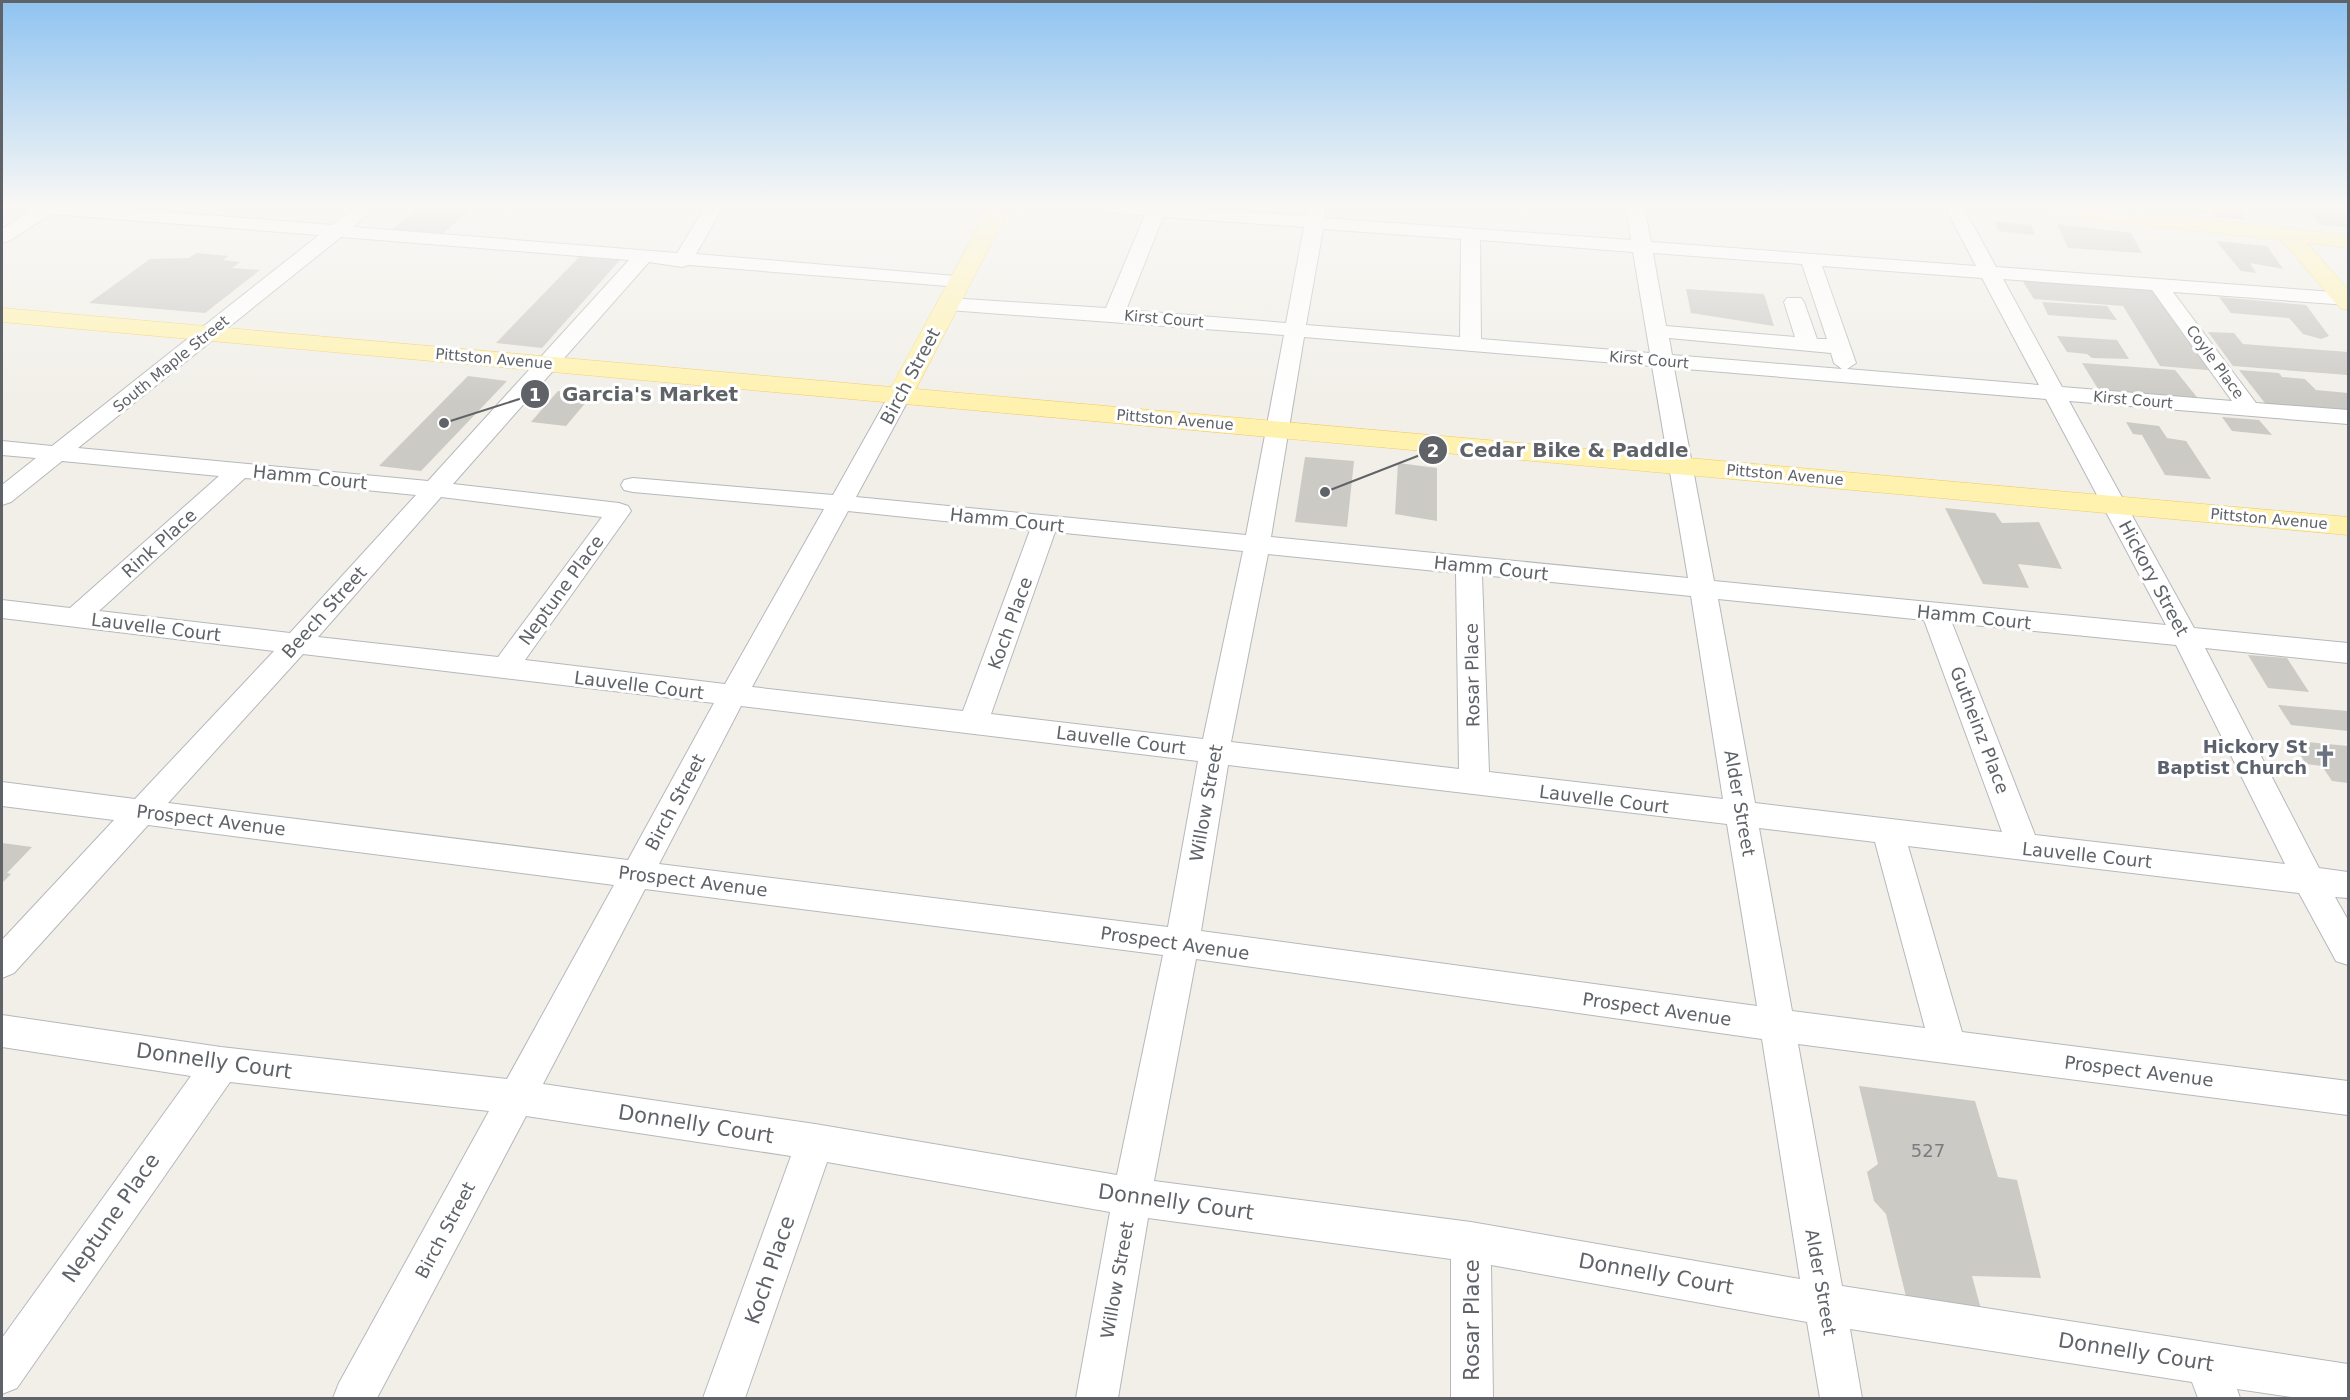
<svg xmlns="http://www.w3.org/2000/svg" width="2350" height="1400" font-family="'DejaVu Sans',sans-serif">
  <rect width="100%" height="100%" fill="#f1efe8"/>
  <g fill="#cccac5">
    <path d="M 419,207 L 473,207 L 440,236 L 389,232 Z"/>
    <path d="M 2175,207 L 2205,207 L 2210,214 L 2178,211 Z"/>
    <path d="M 2209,207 L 2237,207 L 2246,220 L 2215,217 Z"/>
    <path d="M 2307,207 L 2340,208 L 2348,216 L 2348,228 L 2321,225 Z"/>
    <path d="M 1995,221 L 2031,225 L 2035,235 L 1998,231 Z"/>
    <path d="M 2057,224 L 2131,233 L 2142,253 L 2068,248 Z"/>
    <path d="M 2216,241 L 2267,246 L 2283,269 L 2250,263 L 2256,273 L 2241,271 Z"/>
    <path d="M 196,253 L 229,256 L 223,260 L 240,262 L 232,268 L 260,270 L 205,313 L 89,303 L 150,259 L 189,258 Z"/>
    <path d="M 579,257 L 620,260 L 542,348 L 496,343 Z"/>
    <path d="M 2022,280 L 2155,289 L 2218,371 L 2160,366 L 2123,306 L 2034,299 Z"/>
    <path d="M 1686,289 L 1764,294 L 1774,326 L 1691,313 Z"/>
    <path d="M 2219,297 L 2306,305 L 2329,336 L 2321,339 L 2303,334 L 2289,318 L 2231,313 Z"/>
    <path d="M 2042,302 L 2107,306 L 2117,320 L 2048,315 Z"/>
    <path d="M 2208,332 L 2234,333 L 2243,344 L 2348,352 L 2348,375 L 2233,366 Z"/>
    <path d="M 2057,336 L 2117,340 L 2129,359 L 2092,358 L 2087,354 L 2067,352 Z"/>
    <path d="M 2082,363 L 2175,370 L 2200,401 L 2100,392 Z"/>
    <path d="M 2239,370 L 2279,373 L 2282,377 L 2305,379 L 2316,390 L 2348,393 L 2348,414 L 2268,407 Z"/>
    <path d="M 468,376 L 507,381 L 421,471 L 379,466 Z"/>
    <path d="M 558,391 L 592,395 L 566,426 L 531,422 Z"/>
    <path d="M 2222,417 L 2259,420 L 2272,435 L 2232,431 Z"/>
    <path d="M 2126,422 L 2159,426 L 2167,438 L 2186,441 L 2211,479 L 2165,475 L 2142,435 L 2133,434 Z"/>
    <path d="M 1305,457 L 1354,461 L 1347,527 L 1295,522 Z"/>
    <path d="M 1398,463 L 1437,468 L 1437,521 L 1395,514 Z"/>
    <path d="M 1945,508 L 1995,513 L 2002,523 L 2039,522 L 2062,569 L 2018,564 L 2029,588 L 1983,584 Z"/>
    <path d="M 2248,655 L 2287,658 L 2309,692 L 2268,688 Z"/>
    <path d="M 2278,705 L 2348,711 L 2348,731 L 2291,725 Z"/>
    <path d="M 2307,742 L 2348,746 L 2348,783 L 2332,781 L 2322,766 L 2306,764 L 2295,746 L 2310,747 Z"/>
    <path d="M 2,843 L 32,847 L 7,873 L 11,874 L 2,883 Z"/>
    <path d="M 1859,1086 L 1975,1101 L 1998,1177 L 2017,1180 L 2041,1278 L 1972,1276 L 1984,1320 L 1909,1309 L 1886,1214 L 1874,1201 L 1867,1172 L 1878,1164 Z"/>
  </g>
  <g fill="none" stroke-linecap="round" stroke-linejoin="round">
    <g stroke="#b5b8bc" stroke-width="2">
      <path id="minor" d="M 24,207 L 105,207 L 332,225 L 355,207 L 376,207 L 353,227 L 677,253 L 705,207 L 723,207 L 696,254 L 967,277 L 970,281 L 967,285 L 960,287 L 689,265 L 682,267 L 649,262 L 453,484 L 619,503 L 628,506 L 631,511 L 525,660 L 725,684 L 824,509 L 633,492 L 624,490 L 621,485 L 624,480 L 633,478 L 833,495 L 892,390 L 908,390 L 911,395 L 856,497 L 1246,535 L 1284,335 L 949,310 L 942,308 L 939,304 L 942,300 L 949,298 L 1106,308 L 1145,215 L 1107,212 L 1098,207 L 1184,207 L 1306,216 L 1308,207 L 1326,207 L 1324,218 L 1631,240 L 1626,207 L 1644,207 L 1651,242 L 1976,266 L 1945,207 L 1963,207 L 1996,267 L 2348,293 L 2348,305 L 2173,292 L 2256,403 L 2348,410 L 2348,424 L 2069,401 L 2194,628 L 2348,643 L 2348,663 L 2205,648 L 2319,868 L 2348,872 L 2348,898 L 2335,897 L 2348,920 L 2348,965 L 2336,961 L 2299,893 L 1908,846 L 1962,1032 L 2348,1081 L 2348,1115 L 1798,1044 L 1842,1286 L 2348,1364 L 2348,1398 L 2298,1398 L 2237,1389 L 2240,1398 L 2198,1398 L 2192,1382 L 1850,1329 L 1862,1398 L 1820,1398 L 1807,1322 L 1491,1265 L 1493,1398 L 1451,1398 L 1451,1259 L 1148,1218 L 1118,1398 L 1076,1398 L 1110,1212 L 827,1162 L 745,1398 L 703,1398 L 791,1156 L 526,1116 L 377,1398 L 333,1398 L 339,1383 L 489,1111 L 230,1082 L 17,1388 L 2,1394 L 2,1338 L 191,1076 L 2,1047 L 2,1015 L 221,1047 L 507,1079 L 614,885 L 148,825 L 14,973 L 2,978 L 2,940 L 114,820 L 2,806 L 2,782 L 135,799 L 274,651 L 2,618 L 2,600 L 70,608 L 219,476 L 62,461 L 11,502 L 2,505 L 2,485 L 36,458 L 2,455 L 2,441 L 52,446 L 319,235 L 51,214 L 9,241 L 2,243 L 2,229 L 29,212 ZM 1163,217 L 1304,227 L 1286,323 L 1126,310 ZM 1323,229 L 1461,239 L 1460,337 L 1306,325 ZM 341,237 L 629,260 L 428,481 L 78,448 ZM 1480,240 L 1633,252 L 1650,353 L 1481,339 ZM 1653,253 L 1802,264 L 1827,339 L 1817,339 L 1804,302 L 1801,298 L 1787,298 L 1784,302 L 1795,337 L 1666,326 ZM 1822,266 L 1982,278 L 2039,385 L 1847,369 L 1856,363 ZM 2003,279 L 2152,290 L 2232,401 L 2062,387 ZM 1304,337 L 1652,366 L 1688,578 L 1271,537 ZM 1669,338 L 1831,353 L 1834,363 L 1842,369 L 1672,355 ZM 1674,368 L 2046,399 L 2166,625 L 1714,581 ZM 245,478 L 416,495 L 290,633 L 99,611 ZM 441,497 L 602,517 L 498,657 L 318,637 ZM 848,511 L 1030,530 L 963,711 L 752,687 ZM 1055,532 L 1243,551 L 1203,739 L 991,714 ZM 1268,554 L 1456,573 L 1459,769 L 1231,742 ZM 1482,575 L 1691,596 L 1723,799 L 1489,772 ZM 1718,599 L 1924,620 L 2002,832 L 1755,803 ZM 1952,623 L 2176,645 L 2285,864 L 2035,835 ZM 303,654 L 714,703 L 628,860 L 168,803 ZM 741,706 L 1198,761 L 1168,927 L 659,864 ZM 1228,765 L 1727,824 L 1757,1006 L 1201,931 ZM 1759,828 L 1875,842 L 1925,1028 L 1792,1011 ZM 645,889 L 1163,955 L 1117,1175 L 815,1124 L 543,1084 ZM 1196,959 L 1762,1039 L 1800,1279 L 1471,1222 L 1154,1181 Z"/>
    </g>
    <g stroke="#f2c960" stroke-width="1">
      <g id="major">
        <path d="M 989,207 L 1010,207 L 916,389 L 2348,517 L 2348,535 L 2,322 L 2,308 L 891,387 Z"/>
        <path d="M 2016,207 L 2088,207 L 2348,235 L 2348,248 L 2307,243 L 2348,289 L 2348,310 L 2340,308 L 2281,240 L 2026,213 L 2019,211 Z"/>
      </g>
    </g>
    <use href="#minor" fill="#fff" fill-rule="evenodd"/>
    <use href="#major" fill="#fff2af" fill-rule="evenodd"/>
  </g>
  <linearGradient id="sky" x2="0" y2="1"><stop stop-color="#8fc3f1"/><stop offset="0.51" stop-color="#f9f8f5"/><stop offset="1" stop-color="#f9f8f5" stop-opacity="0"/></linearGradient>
  <rect width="2350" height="403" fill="url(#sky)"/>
  <defs>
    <g id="church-bare" transform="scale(1.8)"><path d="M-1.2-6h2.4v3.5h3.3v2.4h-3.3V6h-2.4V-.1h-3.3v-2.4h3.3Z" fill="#6b7280" stroke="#fff" stroke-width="2.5" paint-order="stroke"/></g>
  </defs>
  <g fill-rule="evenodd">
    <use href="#church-bare" x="2325" y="756"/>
  </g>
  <g text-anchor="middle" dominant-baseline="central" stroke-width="6" stroke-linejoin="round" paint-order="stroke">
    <g font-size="15" fill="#5f6368" stroke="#fff">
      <text transform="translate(1164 319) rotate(5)">Kirst Court</text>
      <text transform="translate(494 359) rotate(5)">Pittston Avenue</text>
      <text transform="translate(1649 360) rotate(5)">Kirst Court</text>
      <text transform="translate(2215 362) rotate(54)">Coyle Place</text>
      <text transform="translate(171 364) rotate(-39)">South Maple Street</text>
      <text transform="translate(2133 400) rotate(5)">Kirst Court</text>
      <text transform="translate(1175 420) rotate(5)">Pittston Avenue</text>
      <text transform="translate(1785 475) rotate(5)">Pittston Avenue</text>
      <text transform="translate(2269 519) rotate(5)">Pittston Avenue</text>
    </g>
    <g font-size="18" fill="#5f6368" stroke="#fff">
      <text transform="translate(910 376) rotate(-62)">Birch Street</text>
      <text transform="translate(310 477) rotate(6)">Hamm Court</text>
      <text transform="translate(1007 520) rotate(6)">Hamm Court</text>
      <text transform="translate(159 543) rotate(-42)">Rink Place</text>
      <text transform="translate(1491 568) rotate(6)">Hamm Court</text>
      <text transform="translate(2154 578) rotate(62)">Hickory Street</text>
      <text transform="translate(561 590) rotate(-54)">Neptune Place</text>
      <text transform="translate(324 612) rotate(-48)">Beech Street</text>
      <text transform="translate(1974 617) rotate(6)">Hamm Court</text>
      <text transform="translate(1010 623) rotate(-70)">Koch Place</text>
      <text transform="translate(156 627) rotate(7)">Lauvelle Court</text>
      <text transform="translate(1472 675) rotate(-91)">Rosar Place</text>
      <text transform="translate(639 685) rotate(7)">Lauvelle Court</text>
      <text transform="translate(1980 730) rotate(69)">Gutheinz Place</text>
      <text transform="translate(1121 740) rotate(7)">Lauvelle Court</text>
      <text transform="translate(1604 799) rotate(7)">Lauvelle Court</text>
      <text transform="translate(675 802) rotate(-62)">Birch Street</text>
      <text transform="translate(1206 803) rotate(-80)">Willow Street</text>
      <text transform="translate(1740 803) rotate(80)">Alder Street</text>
      <text transform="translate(211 820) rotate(7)">Prospect Avenue</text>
      <text transform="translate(2087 855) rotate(6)">Lauvelle Court</text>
      <text transform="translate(693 881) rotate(7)">Prospect Avenue</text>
      <text transform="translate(1175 943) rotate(8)">Prospect Avenue</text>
      <text transform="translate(1657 1009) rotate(8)">Prospect Avenue</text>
      <text transform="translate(2139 1071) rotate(7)">Prospect Avenue</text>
      <text transform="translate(445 1230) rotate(-62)">Birch Street</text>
      <text transform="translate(1117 1280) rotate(-80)">Willow Street</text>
      <text transform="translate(1821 1282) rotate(80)">Alder Street</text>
    </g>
    <g font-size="18" font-weight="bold" fill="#5b616d" stroke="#fff" text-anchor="end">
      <text x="2307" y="746">Hickory St<tspan x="2307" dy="21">Baptist Church</tspan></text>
    </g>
    <g font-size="18" fill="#7a7d7f">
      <text x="1928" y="1150">527</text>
    </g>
    <g font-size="21" fill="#5f6368" stroke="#fff">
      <text transform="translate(214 1061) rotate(8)">Donnelly Court</text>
      <text transform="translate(696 1124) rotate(9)">Donnelly Court</text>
      <text transform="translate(1176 1202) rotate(8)">Donnelly Court</text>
      <text transform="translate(111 1218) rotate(-55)">Neptune Place</text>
      <text transform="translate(770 1270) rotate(-71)">Koch Place</text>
      <text transform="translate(1656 1274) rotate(10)">Donnelly Court</text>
      <text transform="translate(1472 1320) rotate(-90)">Rosar Place</text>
      <text transform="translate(2136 1352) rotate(9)">Donnelly Court</text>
    </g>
  </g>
  <path fill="none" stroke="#5f6368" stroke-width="2" d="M444 423L535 394M1325 492L1433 450"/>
  <g fill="#5f6368" stroke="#fff" stroke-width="2">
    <circle cx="444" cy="423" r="6"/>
    <circle cx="1325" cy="492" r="6"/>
    <circle cx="535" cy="394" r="15"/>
    <circle cx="1433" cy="450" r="15"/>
  </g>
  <g font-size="18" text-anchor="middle" font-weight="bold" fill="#fff">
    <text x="535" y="401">1</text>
    <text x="1433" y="457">2</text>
  </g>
  <g font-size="20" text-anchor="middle" font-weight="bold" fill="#5f6368" stroke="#fff" stroke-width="6" stroke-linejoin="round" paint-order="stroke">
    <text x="650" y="401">Garcia's Market</text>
    <text x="1574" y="457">Cedar Bike &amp; Paddle</text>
  </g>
  <rect width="2350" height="1400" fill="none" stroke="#5f6368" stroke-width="6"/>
</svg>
